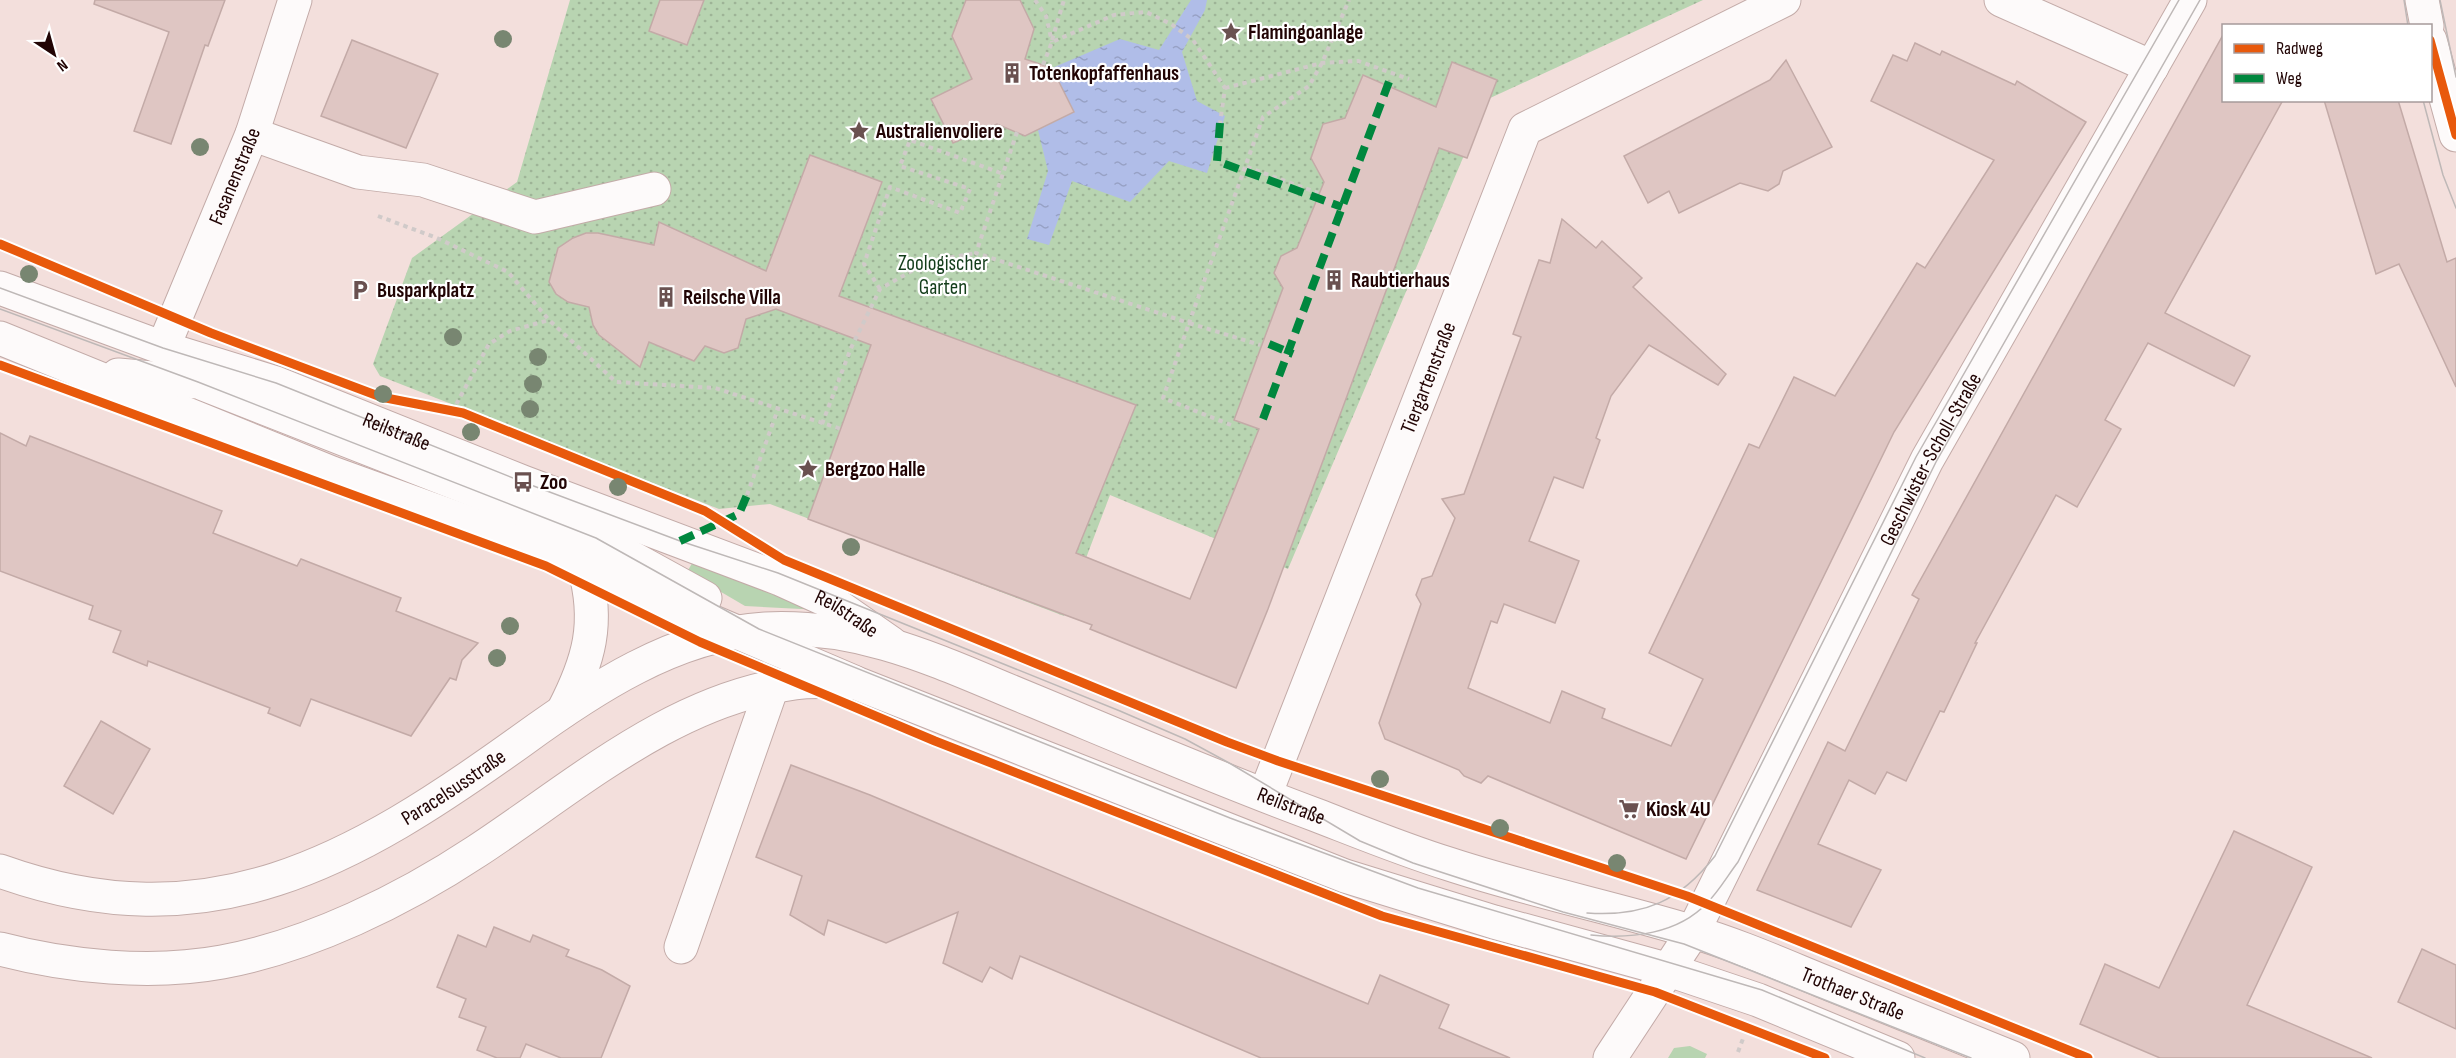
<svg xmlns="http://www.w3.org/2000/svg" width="2456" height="1058" font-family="'Sofia Sans Condensed',sans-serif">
  <defs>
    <pattern id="park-dots" width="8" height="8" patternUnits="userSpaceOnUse" patternTransform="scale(1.5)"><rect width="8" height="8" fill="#b8d4b1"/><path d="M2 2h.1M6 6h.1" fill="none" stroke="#9eb497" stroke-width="1.8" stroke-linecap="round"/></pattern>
    <pattern id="water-ripples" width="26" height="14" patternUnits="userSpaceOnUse" patternTransform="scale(1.5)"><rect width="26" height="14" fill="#b0bde8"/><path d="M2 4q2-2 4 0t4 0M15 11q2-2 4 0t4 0" fill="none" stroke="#97a1c5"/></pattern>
  </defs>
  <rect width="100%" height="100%" fill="#f3dfdc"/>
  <g fill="#b8d4b1">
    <path d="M 694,560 L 821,610 L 745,606 L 687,572 Z"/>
    <path d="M 1690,1046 L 1707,1054 L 1705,1058 L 1668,1058 L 1674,1048 Z"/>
  </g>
  <path fill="url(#park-dots)" d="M 570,0 L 1703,0 L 1488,99 L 1288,569 L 1110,495 L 1064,616 L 770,504 L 719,509 L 380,376 L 373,364 L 412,258 L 517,182 Z"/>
  <path fill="url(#water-ripples)" d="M 1191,0 L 1207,0 L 1205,10 L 1182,52 L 1197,101 L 1225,116 L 1207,173 L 1169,161 L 1130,202 L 1072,181 L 1049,245 L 1027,239 L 1048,171 L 1038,130 L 1074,112 L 1052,68 L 1120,39 L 1159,50 Z"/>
  <g fill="#dfc6c3" stroke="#c3aaa7" stroke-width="1.5">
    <path d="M 95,0 L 225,0 L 208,46 L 205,45 L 171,144 L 134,131 L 169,32 L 94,4 Z"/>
    <path d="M 660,0 L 704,0 L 687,45 L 649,31 Z"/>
    <path d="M 966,0 L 1020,0 L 1034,29 L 1025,59 L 1052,68 L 1074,112 L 1025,136 L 997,124 L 953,143 L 931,99 L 972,79 L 952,36 Z"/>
    <path d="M 2223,35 L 2223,100 L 2283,100 L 2165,313 L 2250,356 L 2234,386 L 2148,343 L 2105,420 L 2121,429 L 2077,507 L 2056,495 L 1975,643 L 1977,643 L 1944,712 L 1940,711 L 1906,781 L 1887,772 L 1875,794 L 1849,780 L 1818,844 L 1881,870 L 1851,927 L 1757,890 L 1828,742 L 1845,751 L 1919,599 L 1912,595 Z"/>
    <path d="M 352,40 L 438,74 L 406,148 L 321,116 Z"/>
    <path d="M 1915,43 L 1940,55 L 1942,51 L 2015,85 L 2017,81 L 2086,122 L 1894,432 L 1686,859 L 1488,776 L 1481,783 L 1464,776 L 1459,770 L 1385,739 L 1379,723 L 1421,604 L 1416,595 L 1422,579 L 1432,576 L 1455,518 L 1442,499 L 1464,494 L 1521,337 L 1513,334 L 1539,260 L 1550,263 L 1562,219 L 1596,248 L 1602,241 L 1642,278 L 1633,287 L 1726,374 L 1718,385 L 1649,345 L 1611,396 L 1596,438 L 1600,440 L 1583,488 L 1554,477 L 1529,541 L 1579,561 L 1555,623 L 1504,604 L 1497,623 L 1491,621 L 1468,688 L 1550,723 L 1562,691 L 1605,709 L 1602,718 L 1671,746 L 1703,679 L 1649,653 L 1749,444 L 1759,448 L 1794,377 L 1835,396 L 1917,263 L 1925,268 L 1994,160 L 1871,101 L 1893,55 L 1907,61 Z"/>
    <path d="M 1786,60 L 1832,147 L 1783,171 L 1779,184 L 1768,191 L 1740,183 L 1679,213 L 1669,191 L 1648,203 L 1624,156 L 1770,80 Z"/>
    <path d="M 1452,62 L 1497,80 L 1467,158 L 1439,148 L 1268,609 L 1236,688 L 1090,629 L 1092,625 L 808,519 L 871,345 L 776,309 L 746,319 L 738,348 L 724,353 L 705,346 L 694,361 L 649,342 L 640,367 L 599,335 L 593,325 L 589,307 L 568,302 L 556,294 L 549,282 L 558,248 L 573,238 L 586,233 L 598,233 L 654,245 L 659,222 L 766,271 L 810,155 L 882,182 L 839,296 L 1136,405 L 1076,553 L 1190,599 L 1259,429 L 1234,420 L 1283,288 L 1274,273 L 1281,256 L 1297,248 L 1324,182 L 1311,158 L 1323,124 L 1345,118 L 1363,75 L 1436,107 Z"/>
    <path d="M 2324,100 L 2398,100 L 2447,262 L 2456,258 L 2456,387 L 2399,264 L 2376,274 Z"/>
    <path d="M 0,433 L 26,446 L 30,436 L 222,511 L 213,533 L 297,566 L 301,559 L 401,598 L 396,611 L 478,643 L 462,660 L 456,680 L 450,678 L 411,736 L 311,699 L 300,726 L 268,713 L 270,708 L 148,661 L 147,666 L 113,652 L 121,631 L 89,619 L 93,606 L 0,571 Z"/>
    <path d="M 101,721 L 150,749 L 113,814 L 64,786 Z"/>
    <path d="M 791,765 L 870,795 L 1368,1004 L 1380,975 L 1449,1005 L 1439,1028 L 1510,1058 L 1261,1058 L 1020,956 L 1012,979 L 990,967 L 982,982 L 943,963 L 958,912 L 886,943 L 828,920 L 824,935 L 790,915 L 802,876 L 756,857 Z"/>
    <path d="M 2234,831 L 2312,867 L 2247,1005 L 2372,1058 L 2160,1058 L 2080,1024 L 2105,964 L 2159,988 Z"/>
    <path d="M 494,927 L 530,942 L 533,935 L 569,950 L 566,956 L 602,970 L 630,986 L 601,1058 L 561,1058 L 526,1044 L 520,1058 L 497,1058 L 477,1050 L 486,1027 L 459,1017 L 466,999 L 437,987 L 458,935 L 486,947 Z"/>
    <path d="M 2422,949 L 2456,965 L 2456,1029 L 2398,1002 Z"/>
  </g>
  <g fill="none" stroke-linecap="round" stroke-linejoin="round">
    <g stroke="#c3aba8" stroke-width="35">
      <g id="minor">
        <path d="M 2001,0 L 2152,67"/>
        <path d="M 2422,0 L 2427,26"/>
        <path d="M 2430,40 L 2456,135"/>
        <path d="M 252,134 L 358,172 L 423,180 L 535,217 L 654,189"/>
        <path id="s1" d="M 0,288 L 163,348 L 276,383 L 523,482 L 780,579 L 835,604 L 891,643"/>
        <path d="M 0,338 L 332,473 L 547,551 L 854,682"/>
        <path id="s2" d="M 163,348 L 252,134 L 295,0"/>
        <path d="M 118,375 L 198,382 L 596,538 L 705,598"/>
        <path d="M 563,711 C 589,661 600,623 584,567"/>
        <path id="s3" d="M 1265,795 L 1525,129 L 1784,0"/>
        <path d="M 681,947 L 772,687"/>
        <path id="s4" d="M 1610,1058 L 1693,932 L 1927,460 L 2190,0"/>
      </g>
    </g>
    <g stroke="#c3aba8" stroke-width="35">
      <g id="major">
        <path id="s5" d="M 0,871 C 209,946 354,861 521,741 C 591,690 675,634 765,629 C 867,624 943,664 1034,701 C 1128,740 1221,780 1316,815 C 1360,832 1404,850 1449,864 C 1528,890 1610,907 1690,931 C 1735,944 1778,963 1822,981 C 1886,1007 1949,1032 2013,1058"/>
        <path d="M 0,949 C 68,967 152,975 222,962 C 309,946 403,900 477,851 C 576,786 673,699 795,683 C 815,680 836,682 856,683 L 1345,876 L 1494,922 L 1669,970 L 1758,1000 L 1898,1058"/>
      </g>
    </g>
    <g stroke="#d0cac9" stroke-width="4" stroke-dasharray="4.5 4.5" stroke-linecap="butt">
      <path d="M 1035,0 L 1046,16 L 1052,42"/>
      <path d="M 1052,40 L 1064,0"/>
      <path d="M 1043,65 L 1052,42 L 1114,15 L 1146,12 L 1171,24 L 1193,40 L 1225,88 L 1220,123"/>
      <path d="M 1225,88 L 1322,63 L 1358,61 L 1409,79"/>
      <path d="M 1017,132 L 976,253 L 1189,323 L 1263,117 L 1309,86 L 1322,63 L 1349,0"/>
      <path d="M 1247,167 L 1318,193"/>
      <path d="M 378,216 L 437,238 L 508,272 L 549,320 L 616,382 L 715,388 L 841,429"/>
      <path d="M 880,289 L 864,264 L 890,187 L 960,213 L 970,189 L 900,166 L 910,140 L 1001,173"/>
      <path d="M 452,412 L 489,344 L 510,331 L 549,320"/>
      <path d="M 822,424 L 851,348 L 880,289 L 929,261 L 976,253"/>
      <path d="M 1231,425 L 1163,398 L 1189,323 L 1260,345"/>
      <path d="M 747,495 L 778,409"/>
      <path d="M 1738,1052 L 1744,1036"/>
    </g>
    <use href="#minor" stroke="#fdfafa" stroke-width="33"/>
    <use href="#major" stroke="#fdfafa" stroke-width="33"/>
    <g stroke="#beb8b7" stroke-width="1.5">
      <path d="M 2404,0 L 2408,26"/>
      <path d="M 2440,0 L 2456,77"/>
      <path d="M 2423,100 L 2443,175 L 2456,208"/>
      <path d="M 0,288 L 163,348 L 276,383 L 523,482 L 680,541 L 778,573 L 1120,711 L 1185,739 L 1231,764 L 1360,841 L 1413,863 L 1563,912 L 1684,944 L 1971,1058"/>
      <path d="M 0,309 L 198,382 L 596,538 L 759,629 L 1230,818 L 1418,888 L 1762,990 L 1925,1058"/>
      <path d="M 1587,913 C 1644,917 1680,901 1715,856 L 1916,457 L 2179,0"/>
      <path d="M 1591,935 C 1631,939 1678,934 1707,903 C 1719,891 1728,875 1738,862 L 1936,462 L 2200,0"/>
    </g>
    <g stroke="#00873e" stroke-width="8" stroke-dasharray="15 8" stroke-linecap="butt">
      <path d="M 1220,123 L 1217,161 L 1342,207"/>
      <path d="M 1269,344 L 1293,354"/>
      <path d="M 1263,419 L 1390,79"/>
      <path d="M 680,541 L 739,514 L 747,495"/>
    </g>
    <g stroke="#fff" stroke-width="13">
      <g id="cycleway">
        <path d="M 2430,40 L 2456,135"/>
        <path d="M 0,244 L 211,333 L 381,397 L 463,413 L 705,511 L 784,560 L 1227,742 L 1278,761 L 1687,896 L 2088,1058"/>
        <path d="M 0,365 L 546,566 L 700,642 L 935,741 L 1382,916 L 1655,992 L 1825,1058"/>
      </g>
    </g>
    <use href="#cycleway" stroke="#e8590c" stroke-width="9"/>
  </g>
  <g fill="#788671">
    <circle cx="503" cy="39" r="9"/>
    <circle cx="200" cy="147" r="9"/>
    <circle cx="29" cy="274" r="9"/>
    <circle cx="453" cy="337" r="9"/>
    <circle cx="538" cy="357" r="9"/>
    <circle cx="533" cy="384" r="9"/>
    <circle cx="383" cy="394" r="9"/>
    <circle cx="530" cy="409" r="9"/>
    <circle cx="471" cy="432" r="9"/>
    <circle cx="618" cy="487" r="9"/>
    <circle cx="851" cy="547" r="9"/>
    <circle cx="510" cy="626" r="9"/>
    <circle cx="497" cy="658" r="9"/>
    <circle cx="1380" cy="779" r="9"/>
    <circle cx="1500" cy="828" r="9"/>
    <circle cx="1617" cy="863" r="9"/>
  </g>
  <defs>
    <g id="sight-bare" transform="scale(1.62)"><path d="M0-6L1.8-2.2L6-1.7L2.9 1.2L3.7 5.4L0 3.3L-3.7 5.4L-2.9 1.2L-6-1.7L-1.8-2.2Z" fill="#6a5150" stroke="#fff" stroke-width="2.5" paint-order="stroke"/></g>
    <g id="building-bare" transform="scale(1.62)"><path d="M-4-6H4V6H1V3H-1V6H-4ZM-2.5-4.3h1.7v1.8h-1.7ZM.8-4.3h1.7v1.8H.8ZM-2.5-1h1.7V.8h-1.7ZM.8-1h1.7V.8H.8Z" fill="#6a5150" stroke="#fff" stroke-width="2.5" paint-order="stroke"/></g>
    <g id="parking-bare" transform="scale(1.62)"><path d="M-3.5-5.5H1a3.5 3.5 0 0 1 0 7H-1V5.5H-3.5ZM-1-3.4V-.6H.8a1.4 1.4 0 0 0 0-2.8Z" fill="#6a5150" stroke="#fff" stroke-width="2.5" paint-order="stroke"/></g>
    <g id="bus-bare" transform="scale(1.62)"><path d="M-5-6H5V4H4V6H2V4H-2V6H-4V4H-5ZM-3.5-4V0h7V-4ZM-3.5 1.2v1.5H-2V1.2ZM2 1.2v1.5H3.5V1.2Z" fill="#6a5150" stroke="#fff" stroke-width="2.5" paint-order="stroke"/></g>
    <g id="supermarket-bare" transform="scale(1.62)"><path d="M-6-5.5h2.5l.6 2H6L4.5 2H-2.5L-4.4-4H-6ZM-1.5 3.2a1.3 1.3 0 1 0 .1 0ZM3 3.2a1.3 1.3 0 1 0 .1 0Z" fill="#6a5150" stroke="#fff" stroke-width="2.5" paint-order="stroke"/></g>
  </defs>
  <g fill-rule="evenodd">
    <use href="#sight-bare" x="1231" y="32"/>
    <use href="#building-bare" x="1012" y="73"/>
    <use href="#sight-bare" x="859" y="131"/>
    <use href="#building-bare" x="1334" y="280"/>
    <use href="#parking-bare" x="360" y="290"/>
    <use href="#building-bare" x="666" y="297"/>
    <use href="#sight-bare" x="808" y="469"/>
    <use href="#bus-bare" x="523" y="482"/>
    <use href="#supermarket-bare" x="1629" y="809"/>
  </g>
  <g text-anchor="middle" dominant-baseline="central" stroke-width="4.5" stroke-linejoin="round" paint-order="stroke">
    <g font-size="21" font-weight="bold" fill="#210404" stroke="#fff" text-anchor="start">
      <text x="1248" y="32">Flamingoanlage</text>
      <text x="1029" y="73">Totenkopfaffenhaus</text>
      <text x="876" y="131">Australienvoliere</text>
      <text x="1351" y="280">Raubtierhaus</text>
      <text x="377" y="290">Busparkplatz</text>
      <text x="683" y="297">Reilsche Villa</text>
      <text x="825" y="469">Bergzoo Halle</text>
      <text x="540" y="482">Zoo</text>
      <text x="1646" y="809">Kiosk 4U</text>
    </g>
    <g font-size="21" fill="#210404" stroke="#fff">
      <text stroke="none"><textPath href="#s2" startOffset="186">Fasanenstraße</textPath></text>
      <text stroke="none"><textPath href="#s3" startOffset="448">Tiergartenstraße</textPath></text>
      <text stroke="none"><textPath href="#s1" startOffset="422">Reilstraße</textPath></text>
      <text stroke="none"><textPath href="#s4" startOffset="680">Geschwister-Scholl-Straße</textPath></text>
      <text stroke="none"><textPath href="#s1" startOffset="908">Reilstraße</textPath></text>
      <text stroke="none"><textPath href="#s5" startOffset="482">Paracelsusstraße</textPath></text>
      <text stroke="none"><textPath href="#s5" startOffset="1395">Reilstraße</textPath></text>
      <text stroke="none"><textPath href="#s5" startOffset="1988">Trothaer Straße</textPath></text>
    </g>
    <g font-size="21" fill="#133d1a" stroke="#fff">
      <text x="943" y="263">Zoologischer<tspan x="943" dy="24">Garten</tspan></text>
    </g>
  </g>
  <rect x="2222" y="24" width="210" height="78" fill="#ffffff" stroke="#a69b9b" stroke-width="1.5"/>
  <rect x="2234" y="44" width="30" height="9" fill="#e8590c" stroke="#a69b9b" stroke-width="1.5"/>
  <text x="2276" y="54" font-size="18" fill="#210404">Radweg</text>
  <rect x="2234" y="74" width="30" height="9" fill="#00873e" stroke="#a69b9b" stroke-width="1.5"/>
  <text x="2276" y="84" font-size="18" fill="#210404">Weg</text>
  <g transform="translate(54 54) rotate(144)" stroke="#ffffff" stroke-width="4.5" paint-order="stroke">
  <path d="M0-4.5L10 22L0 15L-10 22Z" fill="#210404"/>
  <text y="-9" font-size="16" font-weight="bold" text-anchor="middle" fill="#210404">N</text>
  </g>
</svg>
